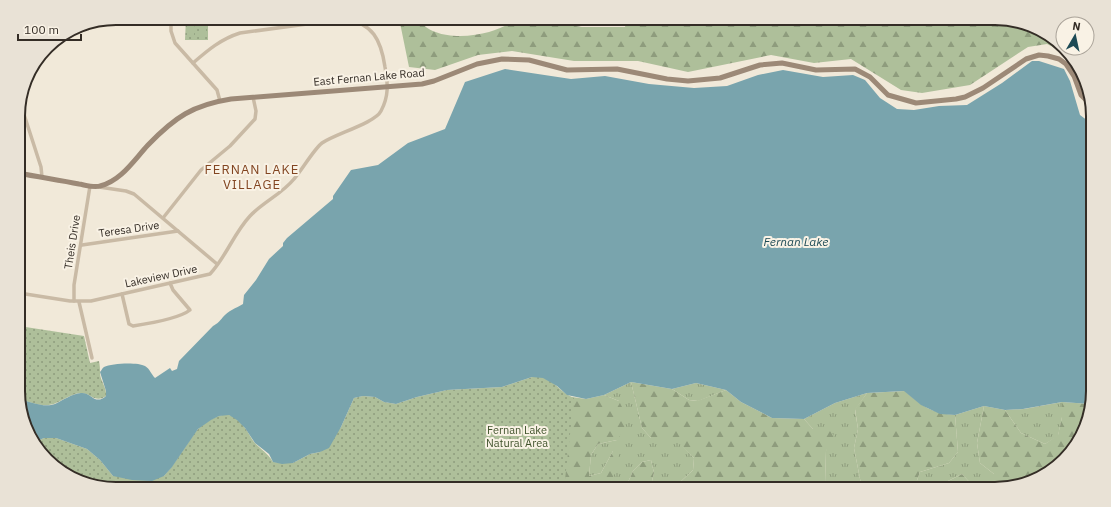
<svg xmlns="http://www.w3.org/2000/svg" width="1111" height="507" font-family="'IBM Plex Sans',sans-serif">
  <defs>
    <pattern id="grass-tufts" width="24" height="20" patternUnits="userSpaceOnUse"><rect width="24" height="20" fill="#aebf9a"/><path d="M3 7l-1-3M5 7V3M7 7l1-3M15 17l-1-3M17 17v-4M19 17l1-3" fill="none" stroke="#8e9c7d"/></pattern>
    <pattern id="forest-firs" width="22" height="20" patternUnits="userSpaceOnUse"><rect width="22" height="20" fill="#aebf9a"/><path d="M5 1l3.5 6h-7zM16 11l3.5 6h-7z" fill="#8e9c7d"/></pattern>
    <pattern id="park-dots" width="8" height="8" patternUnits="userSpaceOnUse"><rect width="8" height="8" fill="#aebf9a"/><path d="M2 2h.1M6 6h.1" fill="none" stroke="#8e9c7d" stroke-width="1.8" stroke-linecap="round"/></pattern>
  </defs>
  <rect width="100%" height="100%" fill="#f1e9d9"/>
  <g fill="url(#grass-tufts)">
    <path d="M 631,382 L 642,428 L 651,438 L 675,438 L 694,458 L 693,470 L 676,486 L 675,489 L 650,489 L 654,473 L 651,460 L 642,462 L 633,471 L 625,489 L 604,489 L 611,483 L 613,451 L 601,473 L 589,476 L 591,455 L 598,444 L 617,440 L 619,401 L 604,395 Z"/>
    <path d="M 696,383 L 726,390 L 698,401 L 689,400 L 672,389 Z"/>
    <path d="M 867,393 L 855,410 L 858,429 L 854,448 L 862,489 L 830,489 L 825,483 L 826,451 L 829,429 L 813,429 L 804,419 L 835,403 Z"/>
    <path d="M 1062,402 L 1062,417 L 1058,436 L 1045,444 L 1021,433 L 1005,410 L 1024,409 Z"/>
    <path d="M 984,406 L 977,443 L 980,463 L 994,474 L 994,482 L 983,488 L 973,486 L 962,474 L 940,485 L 939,489 L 914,489 L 920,472 L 949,463 L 958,452 L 955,415 Z"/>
  </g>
  <g fill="url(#forest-firs)">
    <path d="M 399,18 L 417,18 C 432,40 467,38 489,32 C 500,29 511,22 522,21 C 530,20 539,22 547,22 L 548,18 L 559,18 L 558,23 L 582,27 L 625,27 L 627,18 L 995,18 L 1032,26 L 1073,57 L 1074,59 L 1071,56 L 1047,44 L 1028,47 L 970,85 L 922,93 L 901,90 L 851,59 L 814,63 L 771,55 L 688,72 L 638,61 L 574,61 L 512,51 L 478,55 L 435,70 L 409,67 Z"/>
    <path d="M 631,382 L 672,389 L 689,400 L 697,401 L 726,390 L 741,402 L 772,418 L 804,419 L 813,429 L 829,429 L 834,436 L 826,451 L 825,483 L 830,489 L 675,489 L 676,486 L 693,470 L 694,458 L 675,439 L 651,438 L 642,428 Z"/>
    <path d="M 502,387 L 586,399 L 604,395 L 619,401 L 626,415 L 625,429 L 617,440 L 598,444 L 591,455 L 589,476 L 601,473 L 613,451 L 618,451 L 619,461 L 611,483 L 604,489 L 387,489 L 393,477 Z"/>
    <path d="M 905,391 C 922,406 931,413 955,415 L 958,452 L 949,463 L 920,472 L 914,489 L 862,489 L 854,448 L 858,429 L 855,409 L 867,393 Z"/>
    <path d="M 1062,402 L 1090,404 L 1085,428 L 1049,472 L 1001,489 L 939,489 L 940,485 L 962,474 L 973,486 L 983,488 L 994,482 L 994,474 L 980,463 L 977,443 L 984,406 L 1005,410 L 1021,433 L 1045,444 L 1058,435 L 1062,417 Z"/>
    <path d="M 651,460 L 654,473 L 650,489 L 625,489 L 633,471 L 642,462 Z"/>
  </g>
  <g fill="url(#park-dots)">
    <path d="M 186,18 L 208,18 L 208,40 L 185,40 Z"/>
    <path d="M 19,326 L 84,336 L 90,363 L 99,361 C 100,366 100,369 100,374 C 101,382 107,388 106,396 C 95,404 90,392 80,393 C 72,394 63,400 56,403 C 46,408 29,403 19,398 L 19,353 L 24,341 L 23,337 L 19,333 Z"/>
    <path d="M 532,377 C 535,377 539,377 542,377 C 555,381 562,394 574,398 L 564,489 L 116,489 L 79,481 L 38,451 L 35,442 L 44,438 L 56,438 L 87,449 L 100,460 L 113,476 L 164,476 C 173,466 179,456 186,446 C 190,440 194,433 199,428 C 206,422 219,413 229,415 C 241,418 248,433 254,442 C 261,450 267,452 273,462 L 293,463 L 310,454 L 320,452 L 341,427 L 354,398 L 363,396 L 375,397 L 384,402 L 396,404 L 417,397 L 447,390 L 502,387 Z"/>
  </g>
  <g fill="#aebf9a">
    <path d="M 187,21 L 195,21 L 194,36 L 187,36 Z"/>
    <rect x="199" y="21" width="7" height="15"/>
  </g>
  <g fill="#79a4ad">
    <path d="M 1032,61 L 1039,61 L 1064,69 L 1070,81 L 1080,115 L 1092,124 L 1093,391 L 1090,404 L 1062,402 L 1023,409 L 1005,410 L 984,406 L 955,415 L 940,414 L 921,405 L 904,391 L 867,393 L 835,403 L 804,419 L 772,418 L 741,402 L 726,390 L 696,383 L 672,389 L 631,382 L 604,395 L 586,399 L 567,395 L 557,386 L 543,378 L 532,377 L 502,387 L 447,390 L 417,397 L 396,404 L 384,402 L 375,397 L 363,396 L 354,398 L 341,427 L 329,448 L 320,452 L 310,454 L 293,463 L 282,464 L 273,462 L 269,454 L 255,443 L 245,428 L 237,420 L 229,415 L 219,416 L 211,420 L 198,429 L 172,467 L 164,476 L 152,481 L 132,480 L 113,476 L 100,460 L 87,449 L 56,438 L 44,438 L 35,442 L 19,404 L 19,398 C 28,402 45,408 55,404 C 63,400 72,394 81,393 C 91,392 95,406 106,396 L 106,391 L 100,372 C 102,370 102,368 104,367 C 112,363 138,362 145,366 C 150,369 151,374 155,378 L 170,368 L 172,371 L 177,369 L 179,361 L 213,326 C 218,323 219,322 223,317 C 228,311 236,308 243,304 L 244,295 L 256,280 L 269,259 L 283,246 L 283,243 L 287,238 L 333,199 L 333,196 L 351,170 L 378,165 L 408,143 L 445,129 L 465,82 L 505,69 L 571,79 L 605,76 L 649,84 L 694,88 L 727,86 L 758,75 L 783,70 L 823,77 L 853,75 L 865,80 L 880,98 L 897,109 L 914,110 L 939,106 L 967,105 L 1002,83 Z"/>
    <path d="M 19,333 C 26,340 23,345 19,353 Z"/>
  </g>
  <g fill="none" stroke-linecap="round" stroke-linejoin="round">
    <g stroke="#c9baa5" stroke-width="3.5">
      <path d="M 174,18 L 171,25 L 171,31 L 175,43 L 217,90 L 220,101"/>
      <path d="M 681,18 L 699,21 L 708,18"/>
      <path d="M 20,102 L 41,167 L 42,177"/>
      <path d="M 99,187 L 126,191 L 134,194 L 217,264"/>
      <path d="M 163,218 L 201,170 L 230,146 L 255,119 L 256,111 L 253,97"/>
      <path d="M 82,245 L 178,231"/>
      <path d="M 19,293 L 70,301 L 91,301 L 210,274 C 226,257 234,233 250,216 C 263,202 282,194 294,179 C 302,170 314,149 322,143 C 335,134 375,123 381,111 C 389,96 388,84 385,67 C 381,40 373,23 344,19 L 240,33 C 221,39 208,50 193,63"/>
      <path d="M 122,294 L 129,324 L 133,326 C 146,324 180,318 190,310 L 173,290 L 170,283"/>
      <path d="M 74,301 L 74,285 L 90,186"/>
      <path d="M 79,302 L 92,358"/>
    </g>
    <path stroke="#9c8977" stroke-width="5" d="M 18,173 C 38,177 59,180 79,184 C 85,185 94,188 100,186 C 121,181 134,160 148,145 C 175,117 193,105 231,99 L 422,84 L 434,81 L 477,64 L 502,59 L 529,60 L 567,70 L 617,69 L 667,79 L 688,81 L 720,78 L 760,65 L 782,63 L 816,70 L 855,69 L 870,77 L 888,95 L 916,103 L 956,99 L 965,97 L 983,88 L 1026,59 L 1039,55 L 1048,56 L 1059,59 L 1066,64 L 1074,76 L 1081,95 L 1092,106"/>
  </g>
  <g text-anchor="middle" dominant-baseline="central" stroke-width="4" stroke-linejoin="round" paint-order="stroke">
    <g font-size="11" fill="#342d26" stroke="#f9f2e5">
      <text transform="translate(369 77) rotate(-5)">East Fernan Lake Road</text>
      <text transform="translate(129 229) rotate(-8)">Teresa Drive</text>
      <text transform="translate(72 242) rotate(-81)">Theis Drive</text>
      <text transform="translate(161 276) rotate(-12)">Lakeview Drive</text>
    </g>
    <g font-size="11" fill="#3f522b" stroke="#f9f2e5">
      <text x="517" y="430">Fernan Lake<tspan x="517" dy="13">Natural Area</tspan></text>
    </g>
    <g font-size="12" font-style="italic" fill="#1d4a55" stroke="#f9f2e5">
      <text x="796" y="241">Fernan Lake</text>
    </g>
    <g font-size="13" letter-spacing="1" fill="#824521" stroke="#f9f2e5">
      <text x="252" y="169">FERNAN LAKE<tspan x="252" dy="15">VILLAGE</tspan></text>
    </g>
  </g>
  <path d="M0 0H1111V507H0ZM116 25H995A91 91 0 0 1 1086 116V391A91 91 0 0 1 995 482H116A91 91 0 0 1 25 391V116A91 91 0 0 1 116 25Z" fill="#e9e2d6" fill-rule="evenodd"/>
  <path fill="none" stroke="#342d26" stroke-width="2" d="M116 25H995A91 91 0 0 1 1086 116V391A91 91 0 0 1 995 482H116A91 91 0 0 1 25 391V116A91 91 0 0 1 116 25Z"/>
  <g transform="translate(1075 36) rotate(9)"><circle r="19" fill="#f9f2e5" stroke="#aaa399"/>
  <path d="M0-3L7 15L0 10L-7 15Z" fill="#1d4a55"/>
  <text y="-6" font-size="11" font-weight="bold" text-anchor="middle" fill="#342d26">N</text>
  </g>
  <path d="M18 34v6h63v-6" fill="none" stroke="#342d26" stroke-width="2"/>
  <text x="24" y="34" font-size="12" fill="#342d26" stroke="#f9f2e5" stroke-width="3" paint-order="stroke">100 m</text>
</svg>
